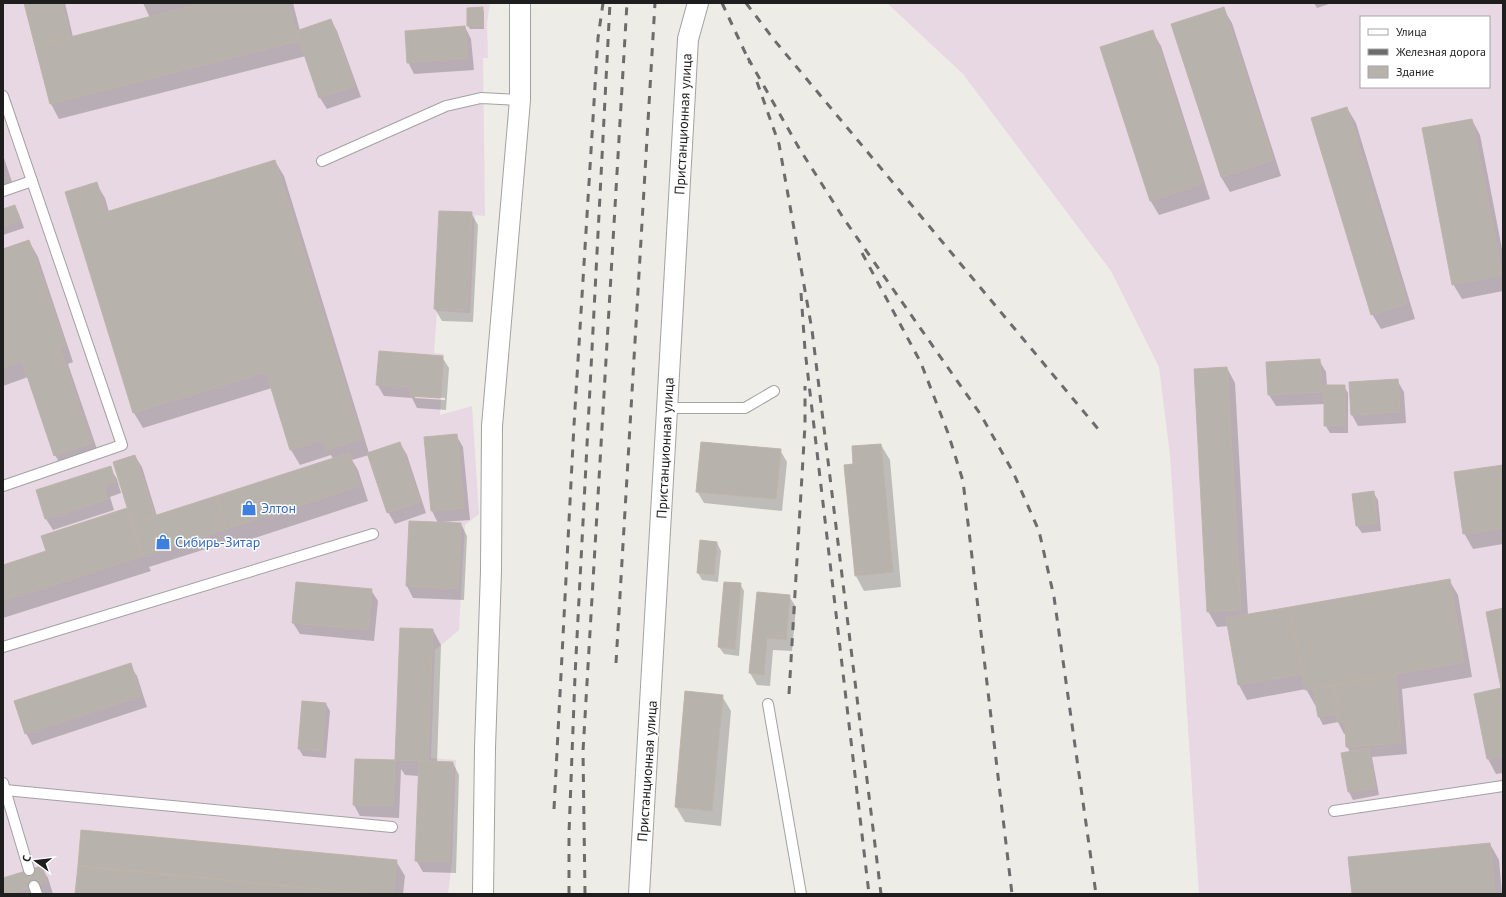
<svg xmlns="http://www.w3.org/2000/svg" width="1506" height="897" font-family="'PT Sans',sans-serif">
  <rect width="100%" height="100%" fill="#eeece6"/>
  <g fill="#e7d8e3" fill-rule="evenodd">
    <path d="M 3,3 L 490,3 L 487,24 L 488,58 L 483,58 L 485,216 L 475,215 L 470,313 L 437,311 L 434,353 L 444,354 L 440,415 L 472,406 L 479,514 L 465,525 L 459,630 L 435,650 L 431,758 L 456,760 L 452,862 L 448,894 L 3,894 Z"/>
    <path d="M 887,3 L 1503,3 L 1503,894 L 1199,894 L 1170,455 L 1159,367 L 1111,271 L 963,74 ZM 1361,17 L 1489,17 L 1489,87 L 1361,87 Z"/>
  </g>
  <g fill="#0003" fill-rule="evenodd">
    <path d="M 25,3 L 65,3 L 73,37 L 150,18 L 143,3 L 293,3 L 300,31 L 331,20 L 337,31 L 361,97 L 327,109 L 320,98 L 306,56 L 59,119 L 51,104 Z"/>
    <path d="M 1314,3 L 1332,3 L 1317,8 Z"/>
    <path d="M 482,8 L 484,12 L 484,29 L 470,29 L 468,26 Z"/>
    <path d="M 1223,8 L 1232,23 L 1281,176 L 1230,192 L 1221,177 L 1172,25 Z"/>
    <path d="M 465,27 L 471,39 L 474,70 L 414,74 L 408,62 Z"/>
    <path d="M 1152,31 L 1161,46 L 1210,199 L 1159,215 L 1150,200 Z"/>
    <path d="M 1347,108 L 1356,123 L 1415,319 L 1381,329 L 1372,314 Z"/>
    <path d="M 1472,120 L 1480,135 L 1503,254 L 1503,291 L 1462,299 L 1453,284 Z"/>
    <path d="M 3,155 L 13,185 L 3,188 Z"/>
    <path d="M 275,161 L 284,176 L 369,453 L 400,443 L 407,455 L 426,513 L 395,524 L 388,512 L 369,455 L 352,460 L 358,470 L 368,501 L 236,544 L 234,540 L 149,567 L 151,571 L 3,618 L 3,566 L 47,552 L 127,509 L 130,514 L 135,456 L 142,467 L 157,516 L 333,459 L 331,455 L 300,465 L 291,450 L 272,388 L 143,428 L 134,413 L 96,183 L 105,198 L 109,212 Z"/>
    <path d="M 15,206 L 19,214 L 24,228 L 3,235 L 3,210 Z"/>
    <path d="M 440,212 L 471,213 L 478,225 L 473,322 L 442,321 L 435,309 Z"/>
    <path d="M 29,241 L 38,257 L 73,362 L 68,364 L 100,458 L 64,471 L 55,455 L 28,377 L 3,386 L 3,250 Z"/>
    <path d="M 442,357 L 449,368 L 446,410 L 417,408 L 412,398 L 384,396 L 377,384 ZM 415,396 L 445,398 L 445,400 L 415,398 Z"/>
    <path d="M 1319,360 L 1326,372 L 1327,386 L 1344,386 L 1348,393 L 1348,433 L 1330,433 L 1325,425 L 1325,404 L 1276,406 L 1269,395 Z"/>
    <path d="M 1227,368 L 1235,383 L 1248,615 L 1449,580 L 1458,595 L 1472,677 L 1402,689 L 1407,754 L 1372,757 L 1379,795 L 1353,800 L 1349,792 L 1342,754 L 1351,753 L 1347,747 L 1346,734 L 1344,734 L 1338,722 L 1323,725 L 1319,717 L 1317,704 L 1315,705 L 1306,689 L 1247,700 L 1239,685 L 1229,626 L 1217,627 L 1208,611 Z"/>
    <path d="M 1397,380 L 1404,392 L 1406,423 L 1358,426 L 1352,415 Z"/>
    <path d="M 456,435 L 463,447 L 470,520 L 443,522 L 443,523 L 461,524 L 467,536 L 464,600 L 413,598 L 407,586 L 410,522 L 438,523 L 432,511 L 425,438 Z"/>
    <path d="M 881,445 L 890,460 L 901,587 L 864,591 L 856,576 L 854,465 Z"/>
    <path d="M 780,450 L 787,462 L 782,511 L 704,503 L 697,491 Z"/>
    <path d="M 1503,466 L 1503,544 L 1473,549 L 1464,533 Z"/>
    <path d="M 110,468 L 117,479 L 121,493 L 110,497 L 114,510 L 53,530 L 46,519 L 37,491 Z"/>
    <path d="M 1373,492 L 1378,500 L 1381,531 L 1362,533 L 1357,526 Z"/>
    <path d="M 717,543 L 721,551 L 718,582 L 702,580 L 698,573 Z"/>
    <path d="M 740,584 L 744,591 L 739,656 L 724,654 L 719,647 Z"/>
    <path d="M 371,590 L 378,601 L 374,641 L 300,634 L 293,623 Z"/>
    <path d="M 757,593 L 789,596 L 796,607 L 792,651 L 773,650 L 770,686 L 757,685 L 750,673 Z"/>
    <path d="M 1503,609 L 1503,773 L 1496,774 L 1488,759 L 1475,695 L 1502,689 Z"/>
    <path d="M 401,629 L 433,630 L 441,645 L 437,763 L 453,763 L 459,775 L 456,873 L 423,872 L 416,860 L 419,776 L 405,775 L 401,769 L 399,818 L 360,816 L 354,805 L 356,760 L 396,761 Z"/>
    <path d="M 130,665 L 137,676 L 147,707 L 32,745 L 26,733 Z"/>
    <path d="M 722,696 L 731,711 L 721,826 L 685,822 L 676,807 Z"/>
    <path d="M 326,704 L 330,711 L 326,758 L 303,756 L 299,749 Z"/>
    <path d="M 1490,844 L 1499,860 L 1502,894 L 1353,894 Z"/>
    <path d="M 396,861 L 405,876 L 403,894 L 76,894 Z"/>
    <path d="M 41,867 L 48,878 L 53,894 L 3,894 L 3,879 Z"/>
  </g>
  <g fill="#b7b2ab" stroke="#bfb4a9">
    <path d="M 24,3 L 62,3 L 70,37 L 35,46 Z"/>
    <path d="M 203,3 L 289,3 L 298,41 L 50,104 L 35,46 Z"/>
    <path d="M 483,7 L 483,26 L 467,26 L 467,8 Z"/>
    <path d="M 1224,7 L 1273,160 L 1221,177 L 1171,24 Z"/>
    <path d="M 331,19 L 355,86 L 319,98 L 296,31 Z"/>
    <path d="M 465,26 L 468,58 L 407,63 L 405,31 Z"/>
    <path d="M 1153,30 L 1203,183 L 1150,201 L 1100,47 Z"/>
    <path d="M 1347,107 L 1407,303 L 1371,315 L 1311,118 Z"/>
    <path d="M 1472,119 L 1502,275 L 1452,285 L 1422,128 Z"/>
    <path d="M 275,160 L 362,439 L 327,450 L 323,440 L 290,450 L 266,372 L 133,413 L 65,192 L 97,182 L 106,212 Z"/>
    <path d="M 15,205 L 20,221 L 3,226 L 3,209 Z"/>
    <path d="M 439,211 L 472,212 L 467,311 L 434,309 Z"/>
    <path d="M 29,240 L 66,346 L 60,348 L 92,443 L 54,456 L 22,361 L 3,368 L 3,249 Z"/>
    <path d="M 379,351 L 443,356 L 440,398 L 410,396 L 410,387 L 376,385 Z"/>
    <path d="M 1320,359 L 1322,392 L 1268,395 L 1266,362 Z"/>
    <path d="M 1227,367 L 1241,610 L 1207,612 L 1194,369 Z"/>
    <path d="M 1398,379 L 1400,412 L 1351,415 L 1349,382 Z"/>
    <path d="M 1324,385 L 1345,385 L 1345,425 L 1324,426 Z"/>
    <path d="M 457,434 L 464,508 L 431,511 L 424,437 Z"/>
    <path d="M 400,442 L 420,502 L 387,513 L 367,453 Z"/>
    <path d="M 701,442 L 781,449 L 776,499 L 696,492 Z"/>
    <path d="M 881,444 L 893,572 L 855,576 L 844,465 L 853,464 L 852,446 Z"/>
    <path d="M 349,453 L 360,486 L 226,529 L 216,496 Z"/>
    <path d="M 135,455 L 155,515 L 132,523 L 113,462 Z"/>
    <path d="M 1503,465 L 1503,528 L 1463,534 L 1454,472 Z"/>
    <path d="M 111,466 L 115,482 L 104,485 L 108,499 L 45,519 L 36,490 Z"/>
    <path d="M 1374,491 L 1377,523 L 1356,526 L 1352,494 Z"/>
    <path d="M 216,496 L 226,529 L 143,556 L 132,523 Z"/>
    <path d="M 127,508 L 143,556 L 3,601 L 3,565 L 46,551 L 41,536 Z"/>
    <path d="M 409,521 L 461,523 L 458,589 L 406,586 Z"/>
    <path d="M 700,540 L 717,542 L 714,575 L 697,573 Z"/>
    <path d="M 1450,579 L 1464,662 L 1305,690 L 1290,607 Z"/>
    <path d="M 296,582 L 372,589 L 368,630 L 292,623 Z"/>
    <path d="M 724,582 L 741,583 L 735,649 L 718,647 Z"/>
    <path d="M 757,592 L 790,595 L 786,640 L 767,638 L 764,675 L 749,673 Z"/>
    <path d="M 1290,607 L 1302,674 L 1238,685 L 1226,618 Z"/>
    <path d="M 1503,608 L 1503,756 L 1487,759 L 1474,694 L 1501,688 L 1486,612 Z"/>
    <path d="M 400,628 L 433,629 L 428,761 L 395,760 Z"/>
    <path d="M 131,663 L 141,696 L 25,734 L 14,701 Z"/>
    <path d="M 1396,674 L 1401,743 L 1346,747 L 1345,722 L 1337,722 L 1336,714 L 1340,714 L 1334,685 Z"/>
    <path d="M 1334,685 L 1340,714 L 1318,717 L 1313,689 Z"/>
    <path d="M 685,691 L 723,695 L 712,811 L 675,807 Z"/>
    <path d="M 302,701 L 326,703 L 322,751 L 298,749 Z"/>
    <path d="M 1369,748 L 1375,788 L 1348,792 L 1341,753 Z"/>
    <path d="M 355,759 L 395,760 L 393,806 L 353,805 Z"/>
    <path d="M 419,761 L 453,762 L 449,862 L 415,861 Z"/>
    <path d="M 81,830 L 397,860 L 393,894 L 370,894 L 78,866 Z"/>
    <path d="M 1490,843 L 1495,894 L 1352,894 L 1348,857 Z"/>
    <path d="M 42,866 L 47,882 L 9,894 L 3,894 L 3,878 Z"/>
    <path d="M 78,866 L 370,894 L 75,894 Z"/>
  </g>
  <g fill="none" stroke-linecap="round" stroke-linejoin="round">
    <g stroke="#a2a2a2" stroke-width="12">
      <g id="service">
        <path d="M 3,96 L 122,445 L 3,486"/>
        <path d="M 322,161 L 446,106 L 481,98 L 520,100"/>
        <path d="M 3,191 L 32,181"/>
        <path d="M 666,408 L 745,408 L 774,391"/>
        <path d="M 3,647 L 373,534"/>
        <path d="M 768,704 L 801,894"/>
        <path d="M 3,783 L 29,870"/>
        <path d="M 5,790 L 392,827"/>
        <path d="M 1334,811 L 1503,786"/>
        <path d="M 34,886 L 37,894"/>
      </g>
    </g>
    <g stroke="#a2a2a2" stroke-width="22">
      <g id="minor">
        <path d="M 483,894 L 485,748 L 491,571 L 492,426 L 520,100 L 520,3"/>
        <path d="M 639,894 C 657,609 671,324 688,39 L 698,3"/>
      </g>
    </g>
    <use href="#service" stroke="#fff" stroke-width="10"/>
    <use href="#minor" stroke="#fff" stroke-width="20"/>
    <g stroke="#6c6c6c" stroke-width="3" stroke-dasharray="8 8" stroke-linecap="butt">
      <path d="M 722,3 L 750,63"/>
      <path d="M 746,3 L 775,41 L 1099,430"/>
      <path d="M 748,58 L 799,148 L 844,219 L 981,415 L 1013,472 L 1039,531 L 1054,597 L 1096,894"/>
      <path d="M 757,82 L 779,144 L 812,330 L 881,894"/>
      <path d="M 862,253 L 921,363 L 948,433 L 963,481 L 1012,894"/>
      <path d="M 801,293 L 805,350 L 869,894"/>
      <path d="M 616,663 L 655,3"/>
      <path d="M 789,694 L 805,425 L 805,386"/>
      <path d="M 554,809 L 574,425 L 598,38 L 603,3"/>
      <path d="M 569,894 L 569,833 L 575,676 L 610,3"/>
      <path d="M 585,894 L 583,751 L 627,3"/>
    </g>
  </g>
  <defs>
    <g id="shop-bare" transform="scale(1.2)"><path d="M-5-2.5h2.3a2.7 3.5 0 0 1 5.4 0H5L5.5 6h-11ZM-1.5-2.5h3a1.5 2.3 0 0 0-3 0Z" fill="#3f7fe0" stroke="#fff" stroke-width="2.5" paint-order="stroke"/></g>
  </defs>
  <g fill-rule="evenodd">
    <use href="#shop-bare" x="249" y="508"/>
    <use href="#shop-bare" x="163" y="542"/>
  </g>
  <g text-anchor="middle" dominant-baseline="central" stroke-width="3" stroke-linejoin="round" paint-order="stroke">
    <g font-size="14" fill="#1e1e1e" stroke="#fff">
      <text transform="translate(683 124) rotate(-87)">Пристанционная улица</text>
      <text transform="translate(665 448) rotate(-87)">Пристанционная улица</text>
      <text transform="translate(647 771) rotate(-86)">Пристанционная улица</text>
    </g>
    <g font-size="14" fill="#366cbe" stroke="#fff" text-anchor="start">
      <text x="261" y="508">Элтон</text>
      <text x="175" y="542">Сибирь-Зитар</text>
    </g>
  </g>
  <rect width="1506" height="897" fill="none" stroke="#1e1e1e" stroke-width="8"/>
  <rect x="1360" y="16" width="130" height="72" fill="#ffffff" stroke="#a5a5a5"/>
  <rect x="1368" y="29" width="20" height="6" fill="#ffffff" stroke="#a5a5a5"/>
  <text x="1396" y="36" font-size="12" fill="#1e1e1e">Улица</text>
  <rect x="1368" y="49" width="20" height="6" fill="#6c6c6c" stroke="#a5a5a5"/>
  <text x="1396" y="56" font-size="12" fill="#1e1e1e">Железная дорога</text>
  <rect x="1368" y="66" width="20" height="12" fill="#b7b2ab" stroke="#a5a5a5"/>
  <text x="1396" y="76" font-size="12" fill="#1e1e1e">Здание</text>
  <g transform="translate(36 861) rotate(285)" stroke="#ffffff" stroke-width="3" paint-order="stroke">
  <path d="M0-3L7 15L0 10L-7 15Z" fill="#1e1e1e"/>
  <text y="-6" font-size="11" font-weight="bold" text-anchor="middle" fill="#1e1e1e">С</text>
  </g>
</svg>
